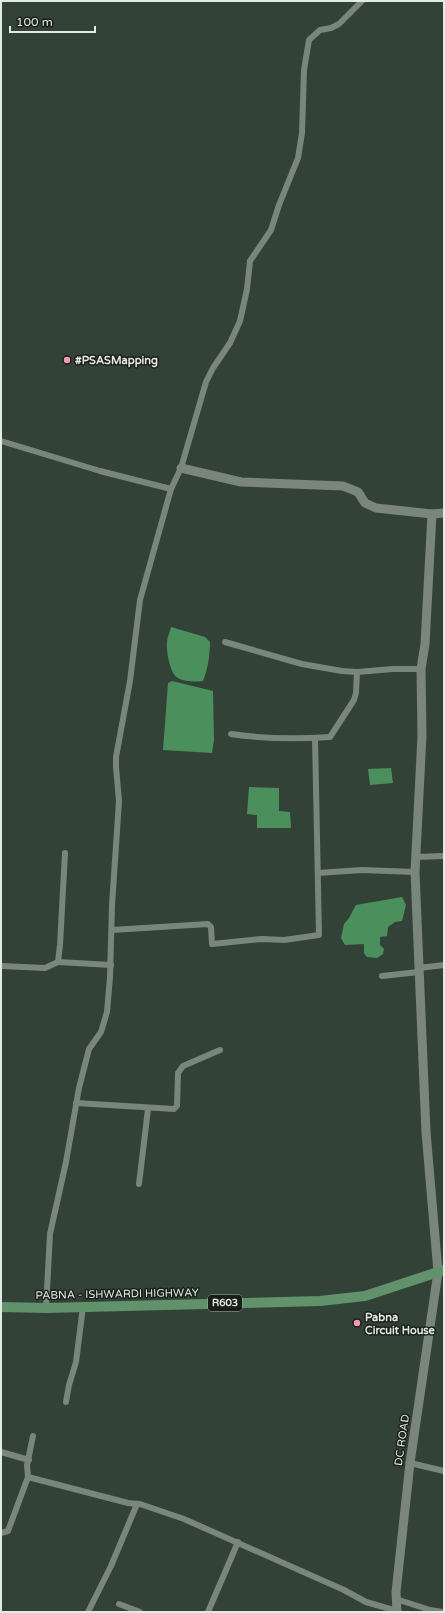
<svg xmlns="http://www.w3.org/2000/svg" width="445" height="1613" font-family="'Varela Round',sans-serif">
  <rect width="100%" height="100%" fill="#2e3830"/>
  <rect fill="#334236" x="1" y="1" width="443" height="1611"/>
  <g fill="#4b905c">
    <path d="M 171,627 L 205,637 L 210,642 C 210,654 208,669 203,681 C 196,682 185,682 178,678 C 170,674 166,651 167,642 C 167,637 170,632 171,627 Z"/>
    <path d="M 172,681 L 213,691 L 214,740 L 212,753 L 163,750 L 168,683 Z"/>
    <path d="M 391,768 L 393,783 L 370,785 L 368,769 Z"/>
    <path d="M 249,787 L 279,788 L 279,811 L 290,812 L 291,828 L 257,828 L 257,815 L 247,814 Z"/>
    <path d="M 402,897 L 406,905 L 402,921 L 395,922 L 388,927 L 387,936 L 380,937 L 380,945 L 384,949 L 383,954 L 377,958 L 367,957 L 364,953 L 364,944 L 345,945 L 341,938 L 344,924 L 349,918 L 356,905 Z"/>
  </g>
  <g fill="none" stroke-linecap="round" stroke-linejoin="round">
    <g stroke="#7a867c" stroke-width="6">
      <path d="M 1,441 L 100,471 L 171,489 L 181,468 L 206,382 L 213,368 L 230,343 L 240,321 L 247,289 L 250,261 L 271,230 L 279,205 L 298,158 L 302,133 L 304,70 L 309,40 L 320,30 L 331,28 L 339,24 L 362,1"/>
      <path d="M 225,642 L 302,664 L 342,671 L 357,672 L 393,669 L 421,669"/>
      <path d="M 231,734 C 264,739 297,739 330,737 L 354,700 L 356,693 L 357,672"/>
      <path d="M 416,857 L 444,856"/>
      <path d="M 318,873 L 362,870 L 415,872"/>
      <path d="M 112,930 L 208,924 L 211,927 L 212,944 L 262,939 L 284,940 L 319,935 L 315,738"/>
      <path d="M 58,962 L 111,965"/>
      <path d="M 1,966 L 45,968 L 58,962 L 60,945 L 65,853"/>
      <path d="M 419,968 L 444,965"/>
      <path d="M 382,976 L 419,972"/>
      <path d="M 76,1103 L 174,1109 L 177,1106 L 178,1073 L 183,1066 L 220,1050"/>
      <path d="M 139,1184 L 148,1109"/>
      <path d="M 46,1308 L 50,1234 L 66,1162 L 79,1088 L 89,1049 L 101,1032 L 107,1012 L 110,977 L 112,905 L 119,801 L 116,767 L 116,757 L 130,681 L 140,600 L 171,489"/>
      <path d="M 66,1402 L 69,1385 L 76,1362 L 83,1307"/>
      <path d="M 33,1436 L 27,1465 L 28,1477 L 128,1503 L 140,1504 L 184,1519 L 344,1590 L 366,1602 L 397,1611"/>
      <path d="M 1,1452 L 29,1460"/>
      <path d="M 410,1463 L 444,1471"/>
      <path d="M 1,1533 L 8,1531 L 28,1477"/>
      <path d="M 396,1599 L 430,1610 L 442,1612"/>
      <path d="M 119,1604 L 140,1612"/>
      <path d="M 88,1612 L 111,1566 L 137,1504"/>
      <path d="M 208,1612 L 238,1542"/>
    </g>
    <g stroke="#7a867c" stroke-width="9">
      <path d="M 181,468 L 241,482 L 343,486 L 358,492 L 365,503 L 376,508 L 432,514 L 444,513"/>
      <path d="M 397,1612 L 396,1592 L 410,1463 L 438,1272 L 426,1132 L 415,872 L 422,736 L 421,669 L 425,644 L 432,514"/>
    </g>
    <path stroke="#61926c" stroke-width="10" d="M 1,1307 L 46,1308 L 320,1301 L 365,1296 L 444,1270"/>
  </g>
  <g fill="#f09ab4" stroke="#191e1a" stroke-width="1.5">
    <circle cx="67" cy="360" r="4"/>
    <circle cx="357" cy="1323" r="4"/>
  </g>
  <g text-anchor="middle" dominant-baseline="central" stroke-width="3" stroke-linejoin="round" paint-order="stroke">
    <rect fill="#191e1a" stroke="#a6ada7" stroke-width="1" x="208" y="1295" width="34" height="16" rx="3"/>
    <g font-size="10" font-weight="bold" fill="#e3eae4">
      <text x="225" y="1303">R603</text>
    </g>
    <g font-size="11" font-weight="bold" fill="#e3eae4" stroke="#191e1a" text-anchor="start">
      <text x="75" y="360">#PSASMapping</text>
      <text x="365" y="1317">Pabna<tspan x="365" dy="13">Circuit House</tspan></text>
    </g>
    <g font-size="11" fill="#e3eae4" stroke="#191e1a">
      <text transform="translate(117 1294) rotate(-1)">PABNA - ISHWARDI HIGHWAY</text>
      <text transform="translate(402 1440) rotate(-82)">DC ROAD</text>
    </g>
  </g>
  <rect width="445" height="1613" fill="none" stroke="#e3eae4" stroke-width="4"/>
  <path d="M10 26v6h85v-6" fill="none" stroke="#e3eae4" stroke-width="2"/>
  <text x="16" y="26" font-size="12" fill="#e3eae4" stroke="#191e1a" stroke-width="3" paint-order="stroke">100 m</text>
</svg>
